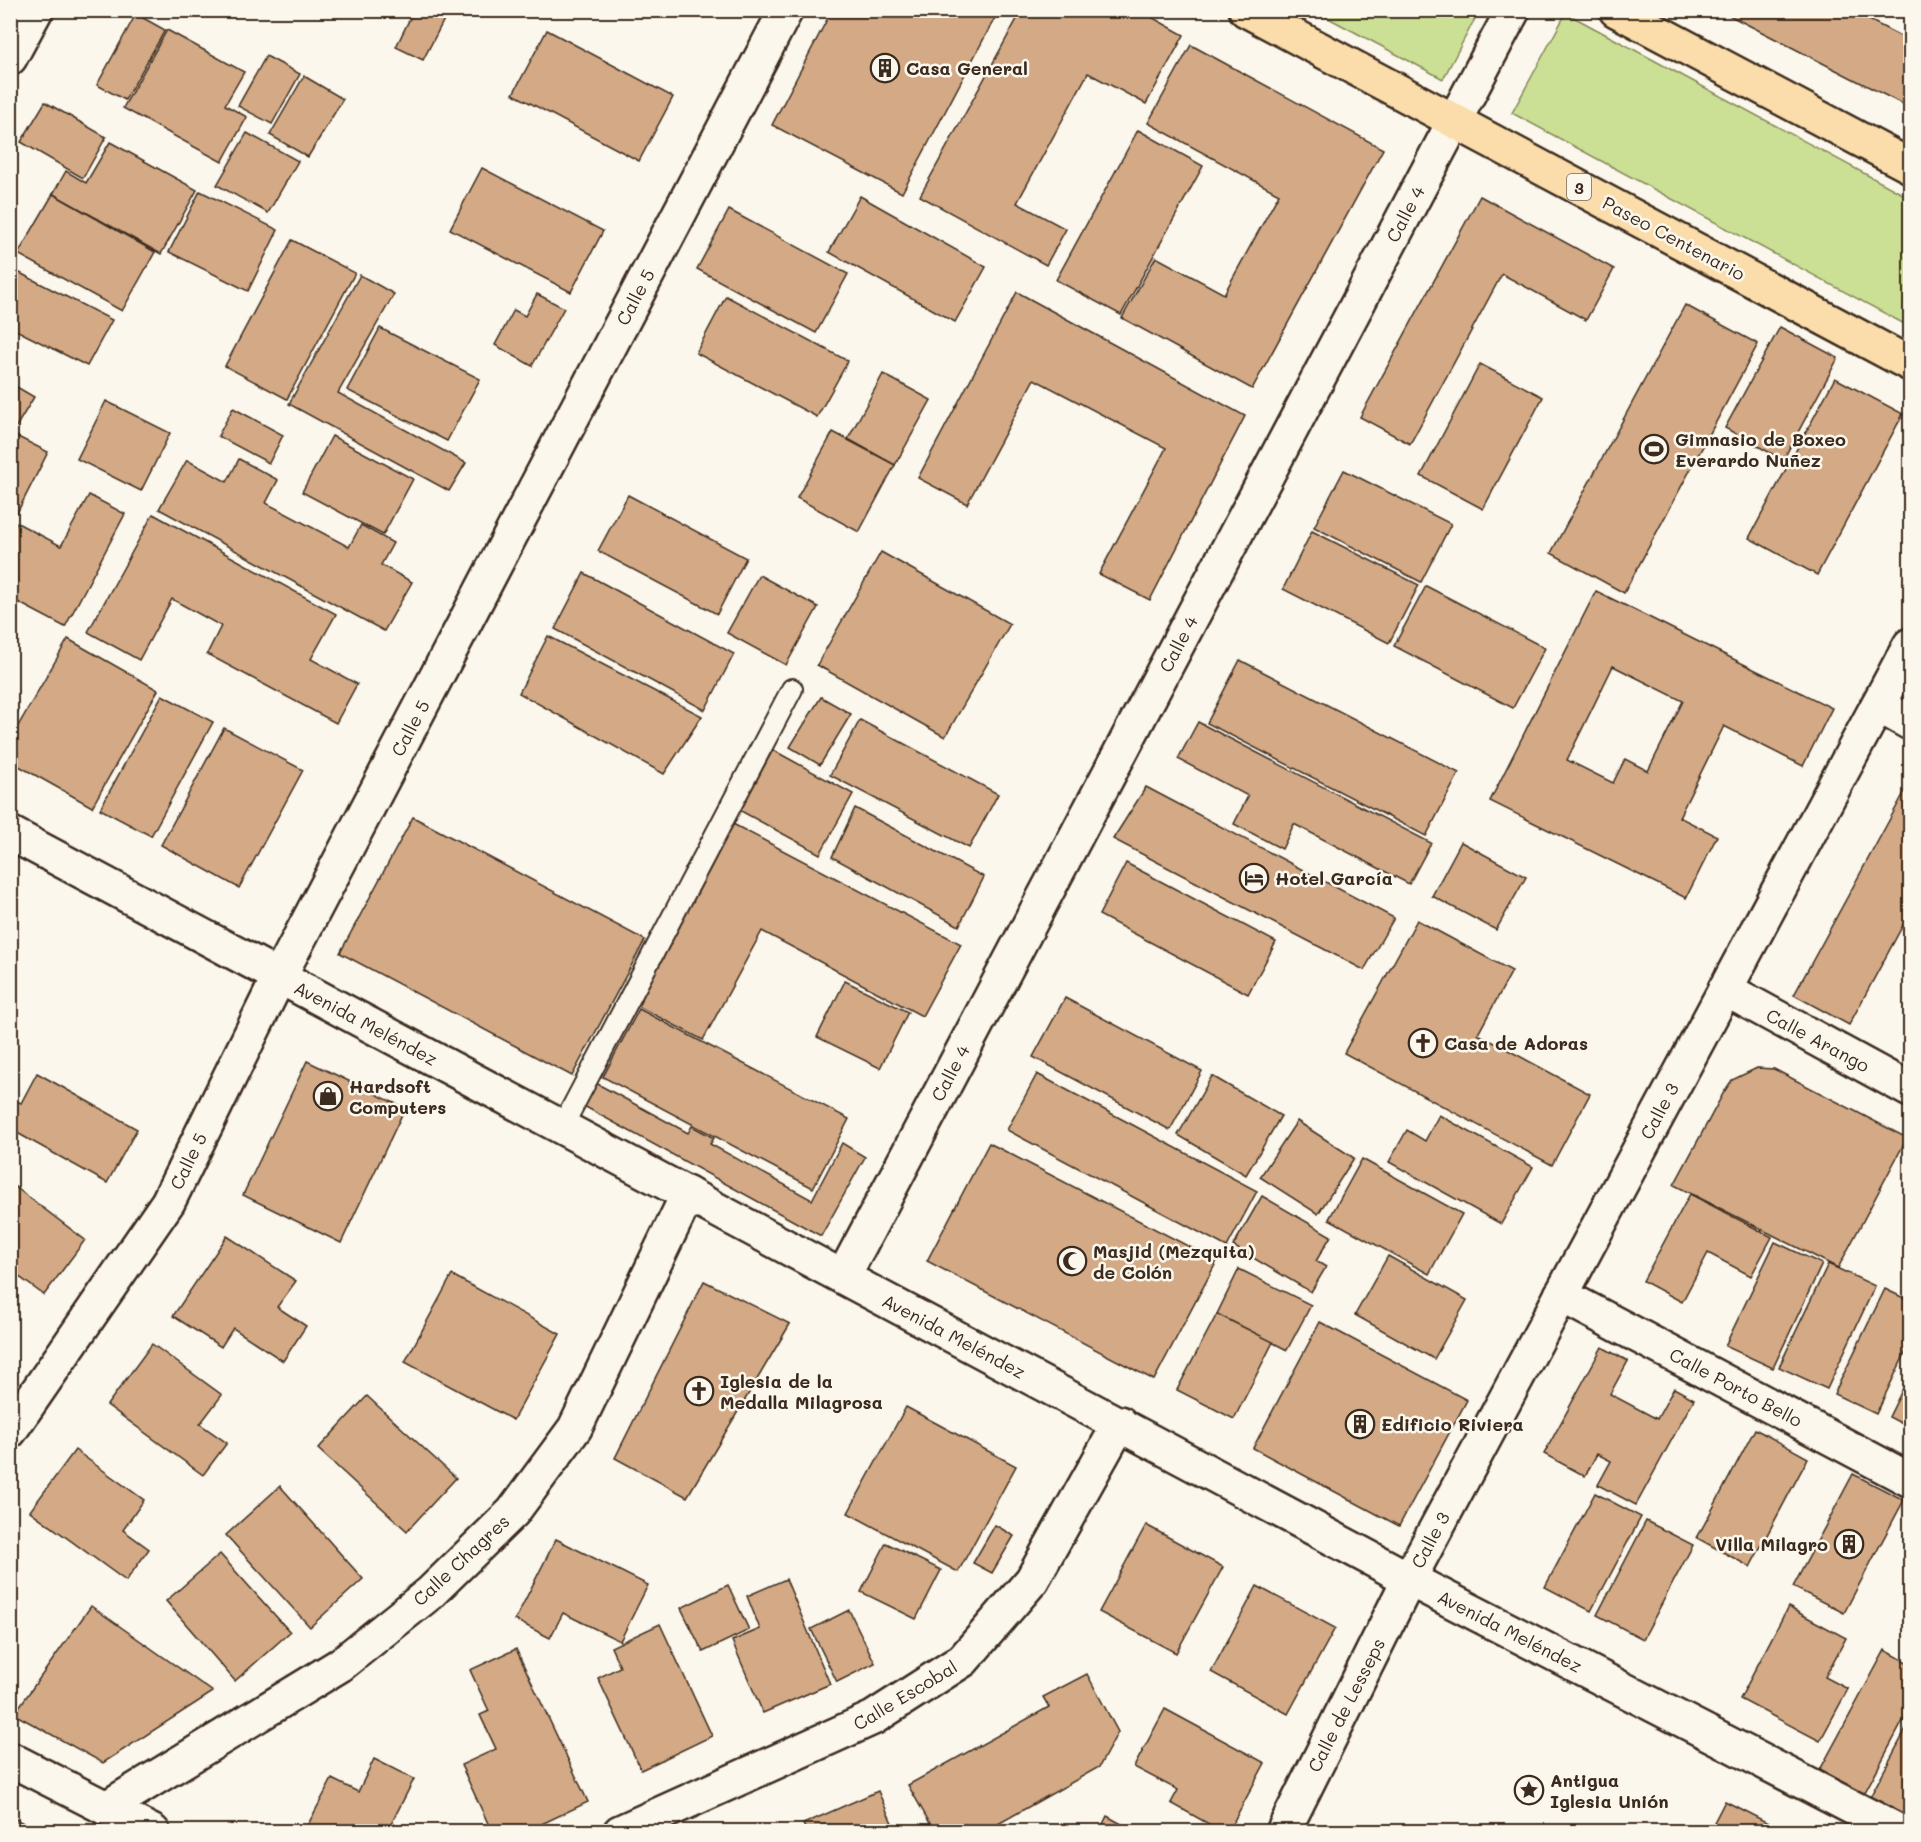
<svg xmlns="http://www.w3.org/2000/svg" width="1921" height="1842" font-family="Mali,sans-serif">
  <rect width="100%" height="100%" fill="#fbf7ec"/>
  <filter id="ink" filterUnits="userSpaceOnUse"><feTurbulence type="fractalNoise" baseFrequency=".0167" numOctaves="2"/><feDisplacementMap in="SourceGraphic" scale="12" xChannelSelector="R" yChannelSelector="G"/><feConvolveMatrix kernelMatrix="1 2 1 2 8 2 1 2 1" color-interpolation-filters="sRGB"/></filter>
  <g filter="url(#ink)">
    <g fill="#cbe094" stroke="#838559" stroke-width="1.5">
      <path d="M 1315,11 L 1479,11 L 1443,79 Z"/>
      <path d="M 1566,13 L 1910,198 L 1910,327 L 1512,113 Z"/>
    </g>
    <g fill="#d3aa85" stroke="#3b2a1e" stroke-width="1.5" fill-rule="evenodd">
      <path d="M 414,10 L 449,10 L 423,60 L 396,47 Z"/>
      <path d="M 832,10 L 999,10 L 902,193 L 772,125 Z"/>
      <path d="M 1022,10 L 1139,10 L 1184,35 L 1146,104 L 1088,73 L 1017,203 L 1066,229 L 1046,265 L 920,196 Z"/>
      <path d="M 1719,10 L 1850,10 L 1910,41 L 1910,108 Z"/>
      <path d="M 136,14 L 165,30 L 125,100 L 97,85 Z"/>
      <path d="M 167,30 L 244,72 L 225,105 L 247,117 L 222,162 L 123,108 Z"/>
      <path d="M 547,30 L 673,97 L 639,161 L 513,94 Z"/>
      <path d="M 1191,45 L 1383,149 L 1252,389 L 1122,318 L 1156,257 L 1224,294 L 1279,194 L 1148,123 Z"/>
      <path d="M 266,56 L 300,74 L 272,124 L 238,106 Z"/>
      <path d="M 304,76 L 343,99 L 308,157 L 270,135 Z"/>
      <path d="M 45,102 L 106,137 L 83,178 L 21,142 Z"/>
      <path d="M 1138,130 L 1203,166 L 1121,315 L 1056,280 Z"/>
      <path d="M 247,133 L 298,161 L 268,213 L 217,185 Z"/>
      <path d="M 110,142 L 197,190 L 161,254 L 53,194 L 66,171 L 86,183 Z"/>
      <path d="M 482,168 L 603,231 L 571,292 L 450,229 Z"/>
      <path d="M 200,191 L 278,230 L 248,291 L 169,252 Z"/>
      <path d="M 53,194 L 155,252 L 122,311 L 18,254 Z"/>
      <path d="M 860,196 L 986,267 L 955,322 L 829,252 Z"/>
      <path d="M 1480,196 L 1614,269 L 1586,320 L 1502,274 L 1410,444 L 1360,417 Z"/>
      <path d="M 729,210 L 848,274 L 816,333 L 697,269 Z"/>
      <path d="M 292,240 L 355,273 L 287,399 L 225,366 Z"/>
      <path d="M 14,270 L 112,320 L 87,366 L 10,327 L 10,276 Z"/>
      <path d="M 360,275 L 394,294 L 338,393 L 466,463 L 449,491 L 289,404 Z"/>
      <path d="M 1017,292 L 1245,416 L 1150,600 L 1099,574 L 1166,448 L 1034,379 L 967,504 L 918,478 Z"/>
      <path d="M 537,294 L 564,308 L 532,366 L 495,345 L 514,310 L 525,316 Z"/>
      <path d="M 726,296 L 848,361 L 817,417 L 696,353 Z"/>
      <path d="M 1685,305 L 1758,344 L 1624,593 L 1551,553 Z"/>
      <path d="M 1780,327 L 1838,358 L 1783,460 L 1725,428 Z"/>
      <path d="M 380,328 L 480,379 L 447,441 L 347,390 Z"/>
      <path d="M 1480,364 L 1543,397 L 1483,509 L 1421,476 Z"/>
      <path d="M 883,374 L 931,400 L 895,465 L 848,439 Z"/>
      <path d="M 1835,378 L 1903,414 L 1817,575 L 1749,538 Z"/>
      <path d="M 10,383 L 34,397 L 16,427 L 10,423 Z"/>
      <path d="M 106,401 L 170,433 L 141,491 L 77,459 Z"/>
      <path d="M 233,408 L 283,435 L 269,463 L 218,436 Z"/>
      <path d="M 833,432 L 895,465 L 859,532 L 797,498 Z"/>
      <path d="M 10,433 L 48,452 L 17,513 L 10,510 Z"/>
      <path d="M 332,436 L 413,479 L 383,535 L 302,492 Z"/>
      <path d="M 239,459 L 278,480 L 266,503 L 349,547 L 361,525 L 393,543 L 381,565 L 412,582 L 384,631 L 159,509 L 187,460 L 227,482 Z"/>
      <path d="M 1344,470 L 1451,524 L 1421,582 L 1314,527 Z"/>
      <path d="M 89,495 L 125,514 L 65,627 L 10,598 L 10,519 L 61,546 Z"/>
      <path d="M 628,495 L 746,558 L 717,614 L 598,551 Z"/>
      <path d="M 153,514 L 336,614 L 311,659 L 357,684 L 336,723 L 207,654 L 221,626 L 172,599 L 139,660 L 88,632 Z"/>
      <path d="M 1312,531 L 1419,585 L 1389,643 L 1283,589 Z"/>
      <path d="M 881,552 L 1010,624 L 945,737 L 817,665 Z"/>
      <path d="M 584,573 L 734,654 L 705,710 L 555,629 Z"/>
      <path d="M 759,575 L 818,607 L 786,665 L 727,633 Z"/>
      <path d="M 1426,586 L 1545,648 L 1513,708 L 1394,646 Z"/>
      <path d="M 1596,591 L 1832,708 L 1803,766 L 1724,726 L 1679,817 L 1717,836 L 1686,898 L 1490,801 ZM 1613,666 L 1683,701 L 1648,771 L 1625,759 L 1613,783 L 1567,760 Z"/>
      <path d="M 548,636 L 702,716 L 664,774 L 519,693 Z"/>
      <path d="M 68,639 L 158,690 L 92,807 L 10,761 L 10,740 Z"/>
      <path d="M 1240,660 L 1459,773 L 1426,836 L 1207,723 Z"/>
      <path d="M 162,695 L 213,722 L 151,836 L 100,809 Z"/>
      <path d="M 821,697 L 851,714 L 820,765 L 790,747 Z"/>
      <path d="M 10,707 L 18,711 L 10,725 Z"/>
      <path d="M 860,720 L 998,794 L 969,848 L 830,775 Z"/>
      <path d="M 1198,722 L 1431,843 L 1409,884 L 1294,824 L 1282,849 L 1234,824 L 1248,796 L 1178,759 Z"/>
      <path d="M 224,728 L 303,770 L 239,888 L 161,845 Z"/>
      <path d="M 773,750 L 853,794 L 820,854 L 739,810 Z"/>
      <path d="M 1910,782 L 1910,912 L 1849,1025 L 1794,995 Z"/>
      <path d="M 1146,787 L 1394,918 L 1364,970 L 1113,839 Z"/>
      <path d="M 855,808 L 984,877 L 959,926 L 832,857 Z"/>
      <path d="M 413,817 L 645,940 L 572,1076 L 340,953 Z"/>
      <path d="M 733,824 L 961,944 L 922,1016 L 762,931 L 703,1040 L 636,1005 Z"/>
      <path d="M 1461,842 L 1526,877 L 1496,930 L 1432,896 Z"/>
      <path d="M 1126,863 L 1276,942 L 1248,994 L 1099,915 Z"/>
      <path d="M 1417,920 L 1512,971 L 1478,1034 L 1590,1094 L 1552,1165 L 1344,1053 Z"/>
      <path d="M 845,981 L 908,1012 L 880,1068 L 817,1037 Z"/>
      <path d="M 1065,998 L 1202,1071 L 1170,1130 L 1033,1057 Z"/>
      <path d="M 639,1009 L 849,1119 L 813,1188 L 603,1077 Z"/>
      <path d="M 307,1061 L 405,1108 L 341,1243 L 243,1195 Z"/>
      <path d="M 1757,1068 L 1774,1069 L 1907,1138 L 1838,1268 L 1674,1185 L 1724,1092 L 1732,1080 Z"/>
      <path d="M 37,1073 L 137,1129 L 107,1183 L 10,1129 L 10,1098 L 21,1103 Z"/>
      <path d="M 1037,1074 L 1257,1191 L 1227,1247 L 1007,1130 Z"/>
      <path d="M 1212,1076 L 1281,1116 L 1246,1175 L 1178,1135 Z"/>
      <path d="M 592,1081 L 688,1133 L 692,1126 L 714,1138 L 710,1144 L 812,1200 L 842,1143 L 865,1157 L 821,1236 L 580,1104 Z"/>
      <path d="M 1439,1115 L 1533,1167 L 1501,1224 L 1389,1162 L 1407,1130 L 1425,1141 Z"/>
      <path d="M 1297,1121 L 1354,1158 L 1318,1214 L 1260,1177 Z"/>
      <path d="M 989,1143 L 1217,1261 L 1154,1380 L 927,1261 Z"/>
      <path d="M 1362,1159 L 1462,1214 L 1429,1274 L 1329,1219 Z"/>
      <path d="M 10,1183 L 85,1240 L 44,1295 L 10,1270 Z"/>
      <path d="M 1690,1194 L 1772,1237 L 1751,1276 L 1708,1253 L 1682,1302 L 1643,1281 Z"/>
      <path d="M 1262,1196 L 1331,1236 L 1316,1261 L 1326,1267 L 1311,1292 L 1233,1246 Z"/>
      <path d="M 227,1236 L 296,1281 L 277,1307 L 306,1326 L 283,1361 L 233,1328 L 221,1347 L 173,1316 Z"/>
      <path d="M 1775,1242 L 1822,1264 L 1773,1368 L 1725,1346 Z"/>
      <path d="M 1388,1256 L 1467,1300 L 1434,1359 L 1355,1315 Z"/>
      <path d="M 1828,1264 L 1875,1286 L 1827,1389 L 1779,1367 Z"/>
      <path d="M 1239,1269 L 1311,1305 L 1287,1350 L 1217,1314 Z"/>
      <path d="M 452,1275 L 560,1334 L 513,1420 L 405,1362 Z"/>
      <path d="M 704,1281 L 790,1324 L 687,1497 L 615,1458 Z"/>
      <path d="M 1885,1289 L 1910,1301 L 1910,1343 L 1876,1414 L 1834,1394 Z"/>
      <path d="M 1217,1314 L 1273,1342 L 1234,1419 L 1177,1390 Z"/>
      <path d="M 1320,1322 L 1467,1400 L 1399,1526 L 1253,1448 Z"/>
      <path d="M 152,1344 L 222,1395 L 200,1424 L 227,1443 L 203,1475 L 107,1405 Z"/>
      <path d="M 1602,1347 L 1628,1361 L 1610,1394 L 1657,1419 L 1674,1388 L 1694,1399 L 1636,1505 L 1598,1485 L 1611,1461 L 1597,1454 L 1585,1476 L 1544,1454 Z"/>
      <path d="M 1910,1374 L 1910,1428 L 1889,1417 Z"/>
      <path d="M 367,1396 L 456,1478 L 407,1531 L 318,1449 Z"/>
      <path d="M 906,1407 L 1016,1466 L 958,1572 L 848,1513 Z"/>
      <path d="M 1755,1429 L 1808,1458 L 1750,1567 L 1697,1538 Z"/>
      <path d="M 75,1450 L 144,1500 L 123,1530 L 149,1549 L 126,1581 L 30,1511 Z"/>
      <path d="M 1853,1474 L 1904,1500 L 1844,1613 L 1793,1587 Z"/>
      <path d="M 280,1486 L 363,1579 L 310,1627 L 226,1535 Z"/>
      <path d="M 1595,1493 L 1641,1517 L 1591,1611 L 1545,1587 Z"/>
      <path d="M 1646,1521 L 1693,1545 L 1643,1639 L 1597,1615 Z"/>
      <path d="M 995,1525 L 1014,1536 L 992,1573 L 973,1563 Z"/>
      <path d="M 1146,1525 L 1223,1567 L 1176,1653 L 1099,1612 Z"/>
      <path d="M 556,1539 L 648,1585 L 620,1641 L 563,1613 L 550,1638 L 515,1620 Z"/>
      <path d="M 886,1543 L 941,1570 L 916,1619 L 861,1592 Z"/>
      <path d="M 220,1554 L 290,1632 L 235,1681 L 166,1601 Z"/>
      <path d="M 786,1579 L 830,1684 L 763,1713 L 732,1641 L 760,1629 L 747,1596 Z"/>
      <path d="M 728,1585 L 749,1630 L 703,1652 L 681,1608 Z"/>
      <path d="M 1257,1586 L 1335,1628 L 1288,1714 L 1211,1672 Z"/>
      <path d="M 91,1606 L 213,1692 L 103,1763 L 14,1714 Z"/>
      <path d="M 1788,1607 L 1846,1638 L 1825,1677 L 1848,1689 L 1820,1741 L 1740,1699 Z"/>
      <path d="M 849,1610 L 875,1663 L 837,1682 L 811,1629 Z"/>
      <path d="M 660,1624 L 712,1736 L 641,1770 L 598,1678 L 620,1667 L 611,1647 Z"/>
      <path d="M 516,1649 L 588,1802 L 525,1832 L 492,1832 L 461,1765 L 496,1749 L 480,1715 L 489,1711 L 470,1670 Z"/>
      <path d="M 1885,1650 L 1910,1664 L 1910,1708 L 1864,1794 L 1820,1770 Z"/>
      <path d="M 1087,1674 L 1118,1732 L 1099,1767 L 984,1832 L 935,1832 L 908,1785 L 1049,1707 L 1043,1697 Z"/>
      <path d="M 1165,1709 L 1265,1763 L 1228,1832 L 1223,1832 L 1171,1803 L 1178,1790 L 1134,1767 Z"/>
      <path d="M 1910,1722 L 1910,1821 L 1869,1799 Z"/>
      <path d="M 374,1759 L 414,1779 L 387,1832 L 304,1832 L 332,1779 L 358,1792 Z"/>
      <path d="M 878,1791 L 896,1832 L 807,1832 L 803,1824 Z"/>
      <path d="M 1725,1801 L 1772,1825 L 1769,1832 L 1709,1832 Z"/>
      <path d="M 10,1816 L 40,1832 L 10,1832 Z"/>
      <path d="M 1107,1816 L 1136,1832 L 1099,1832 Z"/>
    </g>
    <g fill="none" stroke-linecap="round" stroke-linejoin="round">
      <g stroke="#3b2a1e" stroke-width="24">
        <path id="lane" d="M 562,1127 L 792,689"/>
      </g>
      <g stroke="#3b2a1e" stroke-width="38">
        <g id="street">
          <path d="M 10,58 L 36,10"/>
          <path d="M 1878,705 L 1910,723"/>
          <path d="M 1725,989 L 1910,1090"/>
          <path d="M 843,1277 L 1513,10"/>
          <path d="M 1561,1295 L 1910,1480"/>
          <path d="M 10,1431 L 168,1202 L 279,977 L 786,10"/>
          <path d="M 10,1759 L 153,1832"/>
          <path d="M 106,1808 L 340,1665 L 430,1593 L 513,1512 L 575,1428 L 688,1194"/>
          <path d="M 620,1832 L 873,1718 L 963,1660 L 1032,1580 L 1120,1423"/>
        </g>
      </g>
      <g stroke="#3b2a1e" stroke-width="38">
        <g id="secondary">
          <path d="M 10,833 L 1409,1579 L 1900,1832"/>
          <path d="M 1283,1832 L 1409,1579 L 1910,645"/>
        </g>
      </g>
      <g stroke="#3b2a1e" stroke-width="38">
        <g id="primary">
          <path d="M 1246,10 L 1910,364"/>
          <path d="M 1616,10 L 1910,166"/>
        </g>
      </g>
      <use href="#lane" stroke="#fbf7ec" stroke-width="20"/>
      <use href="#street" stroke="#fbf7ec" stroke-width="33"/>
      <use href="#secondary" stroke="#fbf7ec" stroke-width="33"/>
      <use href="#primary" stroke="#faddab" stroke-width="33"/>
    </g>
  </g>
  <defs>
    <g id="building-ring" transform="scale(1.5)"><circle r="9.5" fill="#fbf7ec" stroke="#3b2a1e" stroke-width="1.5"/><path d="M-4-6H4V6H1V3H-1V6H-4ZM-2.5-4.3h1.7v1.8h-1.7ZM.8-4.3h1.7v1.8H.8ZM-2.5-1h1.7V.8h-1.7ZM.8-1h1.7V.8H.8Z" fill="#3b2a1e"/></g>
    <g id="stadium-ring" transform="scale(1.5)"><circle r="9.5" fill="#fbf7ec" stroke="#3b2a1e" stroke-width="1.5"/><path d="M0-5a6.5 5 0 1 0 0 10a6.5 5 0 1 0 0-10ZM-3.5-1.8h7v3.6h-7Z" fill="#3b2a1e"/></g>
    <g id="hotel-ring" transform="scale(1.5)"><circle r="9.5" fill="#fbf7ec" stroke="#3b2a1e" stroke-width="1.5"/><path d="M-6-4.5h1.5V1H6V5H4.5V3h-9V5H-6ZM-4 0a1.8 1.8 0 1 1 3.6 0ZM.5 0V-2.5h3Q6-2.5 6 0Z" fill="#3b2a1e"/></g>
    <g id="church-ring" transform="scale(1.5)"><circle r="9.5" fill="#fbf7ec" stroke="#3b2a1e" stroke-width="1.5"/><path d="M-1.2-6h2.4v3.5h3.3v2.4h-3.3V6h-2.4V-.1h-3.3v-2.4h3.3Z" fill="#3b2a1e"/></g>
    <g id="shop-ring" transform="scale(1.5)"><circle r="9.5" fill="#fbf7ec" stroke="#3b2a1e" stroke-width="1.5"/><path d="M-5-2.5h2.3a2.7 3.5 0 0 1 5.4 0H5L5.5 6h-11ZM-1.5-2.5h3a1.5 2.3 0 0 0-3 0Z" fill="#3b2a1e"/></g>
    <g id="mosque-ring" transform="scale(1.5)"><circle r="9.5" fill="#fbf7ec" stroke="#3b2a1e" stroke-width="1.5"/><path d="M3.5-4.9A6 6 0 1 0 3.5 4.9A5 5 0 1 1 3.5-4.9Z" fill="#3b2a1e"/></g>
    <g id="sight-ring" transform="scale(1.5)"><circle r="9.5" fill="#fbf7ec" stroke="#3b2a1e" stroke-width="1.5"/><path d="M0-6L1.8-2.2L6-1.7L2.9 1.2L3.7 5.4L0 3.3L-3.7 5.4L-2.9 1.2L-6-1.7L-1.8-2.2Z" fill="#3b2a1e"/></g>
  </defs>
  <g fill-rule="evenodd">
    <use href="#building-ring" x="885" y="68"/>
    <use href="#stadium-ring" x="1654" y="449"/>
    <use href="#hotel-ring" x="1254" y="878"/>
    <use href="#church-ring" x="1423" y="1043"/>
    <use href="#shop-ring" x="328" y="1096"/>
    <use href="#mosque-ring" x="1072" y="1261"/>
    <use href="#church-ring" x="699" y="1391"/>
    <use href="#building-ring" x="1360" y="1424"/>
    <use href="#building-ring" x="1849" y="1544"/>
    <use href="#sight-ring" x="1529" y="1790"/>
  </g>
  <g text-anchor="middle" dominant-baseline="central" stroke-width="5" stroke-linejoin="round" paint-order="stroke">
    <rect fill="#fbf7ec" stroke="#75685c" stroke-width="1.5" x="1567" y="174" width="24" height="26" rx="4.5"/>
    <g font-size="16" font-weight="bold" fill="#3b2a1e">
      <text x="1579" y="187">3</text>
    </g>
    <g font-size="18" font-weight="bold" fill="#3b2a1e" stroke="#fbf7ec" text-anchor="start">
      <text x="906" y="68">Casa General</text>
      <text x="1675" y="439">Gimnasio de Boxeo<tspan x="1675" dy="21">Everardo Nuñez</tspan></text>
      <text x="1275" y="878">Hotel García</text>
      <text x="1444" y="1043">Casa de Adoras</text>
      <text x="349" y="1086">Hardsoft<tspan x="349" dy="21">Computers</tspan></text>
      <text x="1093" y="1251">Masjid (Mezquita)<tspan x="1093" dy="21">de Colón</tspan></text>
      <text x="720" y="1381">Iglesia de la<tspan x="720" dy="21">Medalla Milagrosa</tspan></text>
      <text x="1381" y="1424">Edificio Riviera</text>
      <text x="1828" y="1544" text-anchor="end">Villa Milagro</text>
      <text x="1550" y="1780">Antigua<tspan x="1550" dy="21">Iglesia Unión</tspan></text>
    </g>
    <g font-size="18" fill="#3b2a1e" stroke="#fbf7ec">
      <text transform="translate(1405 214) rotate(-62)">Calle 4</text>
      <text transform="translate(1674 238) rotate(28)">Paseo Centenario</text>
      <text transform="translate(635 297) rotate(-62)">Calle 5</text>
      <text transform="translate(1178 644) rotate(-62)">Calle 4</text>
      <text transform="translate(410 728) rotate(-62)">Calle 5</text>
      <text transform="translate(366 1023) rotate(28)">Avenida Meléndez</text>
      <text transform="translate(1818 1040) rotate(28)">Calle Arango</text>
      <text transform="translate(950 1073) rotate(-62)">Calle 4</text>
      <text transform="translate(1659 1111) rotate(-62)">Calle 3</text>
      <text transform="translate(188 1161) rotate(-64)">Calle 5</text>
      <text transform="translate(954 1336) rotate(28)">Avenida Meléndez</text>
      <text transform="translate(1736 1387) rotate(28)">Calle Porto Bello</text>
      <text transform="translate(1430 1540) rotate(-62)">Calle 3</text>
      <text transform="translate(461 1560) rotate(-43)">Calle Chagres</text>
      <text transform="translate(1510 1631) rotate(27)">Avenida Meléndez</text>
      <text transform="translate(905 1695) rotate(-31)">Calle Escobal</text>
      <text transform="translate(1346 1705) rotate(-63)">Calle de Lesseps</text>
    </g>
  </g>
  <rect width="1921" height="1842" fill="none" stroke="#fbf7ec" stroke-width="36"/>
  <rect x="18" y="18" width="1885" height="1806" fill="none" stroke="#3b2a1e" stroke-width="2" filter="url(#ink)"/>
</svg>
